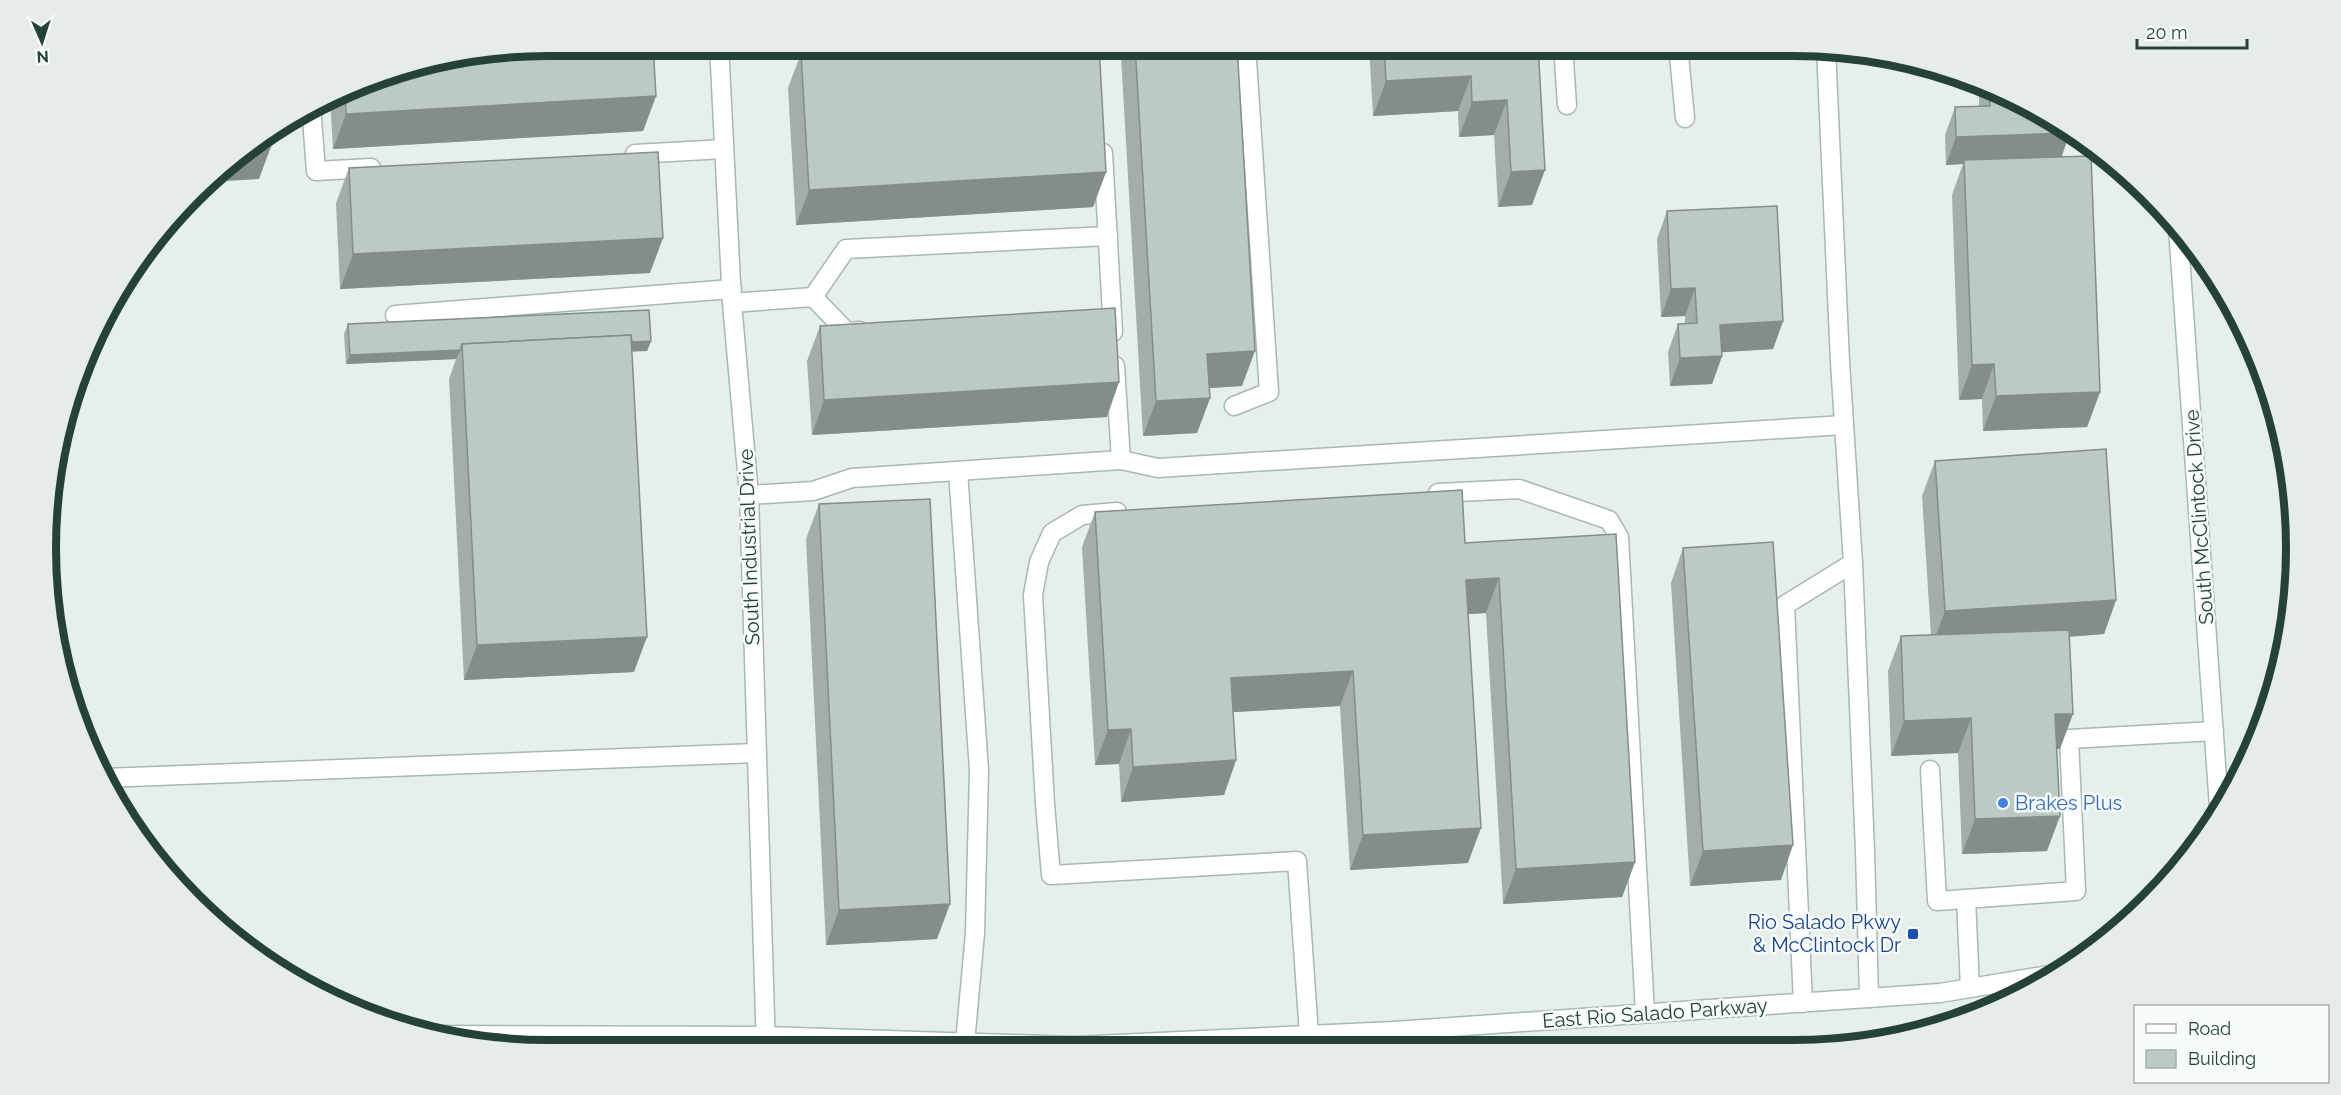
<svg xmlns="http://www.w3.org/2000/svg" width="2341" height="1095" font-family="Raleway,sans-serif">
  <rect width="100%" height="100%" fill="#e6efeb"/>
  <g fill="none" stroke-linecap="round" stroke-linejoin="round">
    <g stroke="#a8b8b2" stroke-width="21">
      <g id="lane">
        <path d="M 1563,45 L 1567,105"/>
        <path d="M 1678,45 L 1685,118"/>
        <path d="M 311,105 L 316,171 L 371,168"/>
        <path d="M 1103,153 L 1113,332"/>
        <path d="M 635,154 L 724,149"/>
        <path d="M 813,297 L 846,249 L 1108,236"/>
        <path d="M 732,303 L 813,297 L 847,332 L 860,331"/>
        <path d="M 395,315 L 732,289"/>
        <path d="M 1234,406 L 1269,392 L 1246,45"/>
        <path d="M 1121,460 L 1158,468 L 1844,425"/>
        <path d="M 958,471 L 979,770 L 975,933 L 965,1043"/>
        <path d="M 1438,493 L 1519,489 L 1609,520 L 1619,537 L 1645,1013"/>
        <path d="M 749,495 L 813,491 L 852,478 L 1121,460 L 1115,366"/>
        <path d="M 1117,512 L 1082,515 L 1052,533 L 1039,562 L 1033,595 L 1045,804 L 1051,875 L 1297,861 L 1309,1035"/>
        <path d="M 1853,563 L 1865,850 L 1869,998"/>
        <path d="M 1930,770 L 1937,901 L 2076,891 L 2069,739 L 2214,731"/>
        <path d="M 104,778 L 756,753"/>
        <path d="M 1966,899 L 1970,988"/>
        <path d="M 1803,1003 L 1785,605 L 1853,563 L 1840,362 L 1826,48"/>
        <path d="M 1394,1031 L 1395,1047"/>
      </g>
    </g>
    <g stroke="#a8b8b2" stroke-width="21">
      <path id="street" d="M 719,45 L 732,303 L 749,495 L 766,1049"/>
    </g>
    <g stroke="#a4bbb3" stroke-width="21">
      <g id="secondary">
        <path d="M 2178,228 L 2219,807"/>
        <path d="M 432,1035 L 765,1036 L 1074,1046 L 1394,1031 L 1940,993 L 2049,975"/>
      </g>
    </g>
    <use href="#lane" stroke="#fff" stroke-width="18"/>
    <use href="#street" stroke="#fff" stroke-width="18"/>
    <use href="#secondary" stroke="#fff" stroke-width="18"/>
  </g>
  <g fill="#a1aea9">
    <path d="M 1125,45 L 1237,45 L 1242,386 L 1209,388 L 1210,398 L 1197,433 L 1143,436 L 1121,56 Z"/>
    <path d="M 1369,45 L 1538,45 L 1532,205 L 1498,207 L 1494,135 L 1459,137 L 1458,111 L 1373,116 Z"/>
    <path d="M 801,53 L 1106,172 L 1093,207 L 796,225 L 788,88 Z"/>
    <path d="M 386,72 L 656,96 L 643,131 L 333,149 L 330,97 Z"/>
    <path d="M 1982,82 L 2070,128 L 2062,157 L 2100,392 L 2087,427 L 1983,431 L 1982,399 L 1959,400 L 1952,195 L 1963,164 L 1946,165 L 1945,135 L 1955,107 L 1979,106 L 1979,91 Z"/>
    <path d="M 349,168 L 650,273 L 340,289 L 336,203 Z"/>
    <path d="M 1667,211 L 1783,321 L 1773,349 L 1722,352 L 1722,356 L 1712,384 L 1670,386 L 1668,352 L 1678,324 L 1685,324 L 1685,316 L 1661,317 L 1657,239 Z"/>
    <path d="M 348,324 L 651,341 L 647,351 L 632,351 L 634,672 L 464,680 L 449,379 L 456,359 L 346,364 L 344,334 Z"/>
    <path d="M 820,326 L 1107,417 L 812,435 L 807,361 Z"/>
    <path d="M 1935,461 L 2116,600 L 2104,634 L 2070,637 L 2060,749 L 2057,749 L 2047,851 L 1962,854 L 1958,753 L 1891,756 L 1888,671 L 1901,636 L 1931,635 L 1922,496 Z"/>
    <path d="M 819,504 L 937,939 L 826,945 L 806,539 Z"/>
    <path d="M 1095,512 L 1465,543 L 1616,534 L 1635,862 L 1622,897 L 1503,904 L 1486,613 L 1468,614 L 1468,863 L 1350,870 L 1340,706 L 1233,712 L 1236,760 L 1224,795 L 1121,802 L 1119,764 L 1095,765 L 1082,547 Z"/>
    <path d="M 1683,548 L 1781,880 L 1690,886 L 1671,583 Z"/>
  </g>
  <g fill="#838d89">
    <path d="M 1471,76 L 1458,111 L 1373,116 L 1386,81 Z"/>
    <path d="M 656,96 L 643,131 L 333,149 L 346,114 Z"/>
    <path d="M 1507,100 L 1494,135 L 1459,137 L 1472,102 Z"/>
    <path d="M 2070,133 L 2060,160 L 1964,160 L 1963,164 L 1946,165 L 1956,137 Z"/>
    <path d="M 272,144 L 259,179 L 206,182 L 216,169 L 250,145 Z"/>
    <path d="M 1545,170 L 1532,205 L 1498,207 L 1511,172 Z"/>
    <path d="M 1106,172 L 1093,207 L 796,225 L 809,190 Z"/>
    <path d="M 663,238 L 650,273 L 340,289 L 353,254 Z"/>
    <path d="M 1695,288 L 1685,316 L 1661,317 L 1671,289 Z"/>
    <path d="M 1783,321 L 1773,349 L 1710,353 L 1720,325 Z"/>
    <path d="M 651,341 L 647,351 L 463,359 L 462,349 Z"/>
    <path d="M 460,350 L 456,359 L 346,364 L 350,355 Z"/>
    <path d="M 1255,351 L 1242,386 L 1194,389 L 1207,354 Z"/>
    <path d="M 1722,356 L 1712,384 L 1670,386 L 1680,358 Z"/>
    <path d="M 1994,364 L 1982,399 L 1959,400 L 1972,365 Z"/>
    <path d="M 1119,382 L 1107,417 L 812,435 L 824,400 Z"/>
    <path d="M 2100,392 L 2087,427 L 1983,431 L 1996,396 Z"/>
    <path d="M 1210,398 L 1197,433 L 1143,436 L 1156,401 Z"/>
    <path d="M 1499,578 L 1486,613 L 1453,615 L 1466,580 Z"/>
    <path d="M 2116,600 L 2104,634 L 1932,646 L 1945,611 Z"/>
    <path d="M 647,637 L 634,672 L 464,680 L 477,645 Z"/>
    <path d="M 1353,671 L 1340,706 L 1218,713 L 1231,678 Z"/>
    <path d="M 2055,714 L 2073,714 L 2060,749 L 2043,749 Z"/>
    <path d="M 1971,718 L 1958,753 L 1891,756 L 1904,721 Z"/>
    <path d="M 1131,729 L 1119,764 L 1095,765 L 1108,730 Z"/>
    <path d="M 1236,760 L 1224,795 L 1121,802 L 1133,767 Z"/>
    <path d="M 2060,816 L 2047,851 L 1962,854 L 1975,819 Z"/>
    <path d="M 1481,828 L 1468,863 L 1350,870 L 1363,835 Z"/>
    <path d="M 1793,845 L 1781,880 L 1690,886 L 1703,851 Z"/>
    <path d="M 1635,862 L 1622,897 L 1503,904 L 1516,869 Z"/>
    <path d="M 950,904 L 937,939 L 826,945 L 839,910 Z"/>
  </g>
  <g fill="#bbcac4" stroke="#838d89" stroke-width="1.5">
    <path d="M 548,45 L 653,45 L 656,96 L 346,114 L 345,90 L 386,72 Z"/>
    <path d="M 932,45 L 1099,45 L 1106,172 L 809,190 L 801,53 Z"/>
    <path d="M 1135,45 L 1237,45 L 1255,351 L 1207,354 L 1210,398 L 1156,401 Z"/>
    <path d="M 1384,45 L 1538,45 L 1545,170 L 1511,172 L 1507,100 L 1472,102 L 1471,76 L 1386,81 Z"/>
    <path d="M 1989,85 L 2070,128 L 2070,133 L 1956,137 L 1955,107 L 1990,106 Z"/>
    <path d="M 271,130 L 272,144 L 250,145 Z"/>
    <path d="M 658,152 L 663,238 L 353,254 L 349,168 Z"/>
    <path d="M 2091,156 L 2100,392 L 1996,396 L 1994,364 L 1972,365 L 1964,160 Z"/>
    <path d="M 1777,206 L 1783,321 L 1720,325 L 1722,356 L 1680,358 L 1678,324 L 1697,323 L 1695,288 L 1671,289 L 1667,211 Z"/>
    <path d="M 1115,308 L 1119,382 L 824,400 L 820,326 Z"/>
    <path d="M 649,310 L 651,341 L 632,342 L 631,335 L 462,344 L 460,350 L 350,355 L 348,324 Z"/>
    <path d="M 631,335 L 647,637 L 477,645 L 462,344 Z"/>
    <path d="M 2106,449 L 2116,600 L 1945,611 L 1935,461 Z"/>
    <path d="M 1462,490 L 1465,543 L 1616,534 L 1635,862 L 1516,869 L 1499,578 L 1466,580 L 1481,828 L 1363,835 L 1353,671 L 1231,678 L 1236,760 L 1133,767 L 1131,729 L 1108,730 L 1095,512 Z"/>
    <path d="M 930,499 L 950,904 L 839,910 L 819,504 Z"/>
    <path d="M 1773,542 L 1793,845 L 1703,851 L 1683,548 Z"/>
    <path d="M 2069,630 L 2073,714 L 2055,714 L 2060,816 L 1975,819 L 1971,718 L 1904,721 L 1901,636 Z"/>
  </g>
  <circle fill="#3f7fe0" stroke="#f7fbf9" stroke-width="2" cx="2003" cy="803" r="6"/>
  <rect fill="#1a4fb4" stroke="#f7fbf9" stroke-width="2" x="1907" y="928" width="12" height="12" rx="3"/>
  <g text-anchor="middle" dominant-baseline="central" stroke-width="5" stroke-linejoin="round" paint-order="stroke">
    <g font-size="20" fill="#24423a" stroke="#f7fbf9">
      <text transform="translate(2199 517) rotate(-94)">South McClintock Drive</text>
      <text transform="translate(749 547) rotate(-92)">South Industrial Drive</text>
      <text transform="translate(1655 1013) rotate(-4)">East Rio Salado Parkway</text>
    </g>
    <g font-size="20" fill="#366cbe" stroke="#f7fbf9" text-anchor="start">
      <text x="2015" y="803">Brakes Plus</text>
    </g>
    <g font-size="20" fill="#164399" stroke="#f7fbf9" text-anchor="end">
      <text x="1901" y="922">Rio Salado Pkwy<tspan x="1901" dy="23">&amp; McClintock Dr</tspan></text>
    </g>
  </g>
  <path d="M0 0H2341V1095H0ZM548 56H1794A492 492 0 0 1 2286 548V548A492 492 0 0 1 1794 1040H548A492 492 0 0 1 56 548V548A492 492 0 0 1 548 56Z" fill="#e6ecea" fill-rule="evenodd"/>
  <path fill="none" stroke="#24423a" stroke-width="8" d="M548 56H1794A492 492 0 0 1 2286 548V548A492 492 0 0 1 1794 1040H548A492 492 0 0 1 56 548V548A492 492 0 0 1 548 56Z"/>
  <rect x="2134" y="1005" width="195" height="78" fill="#f7fbf9" stroke="#a3b1ad" stroke-width="1.5"/>
  <rect x="2146" y="1024" width="30" height="9" fill="#ffffff" stroke="#a3b1ad" stroke-width="1.5"/>
  <text x="2188" y="1035" font-size="18" fill="#24423a">Road</text>
  <rect x="2146" y="1050" width="30" height="18" fill="#bbcac4" stroke="#a3b1ad" stroke-width="1.5"/>
  <text x="2188" y="1065" font-size="18" fill="#24423a">Building</text>
  <g transform="translate(42 42) rotate(177)" stroke="#f7fbf9" stroke-width="4.5" paint-order="stroke">
  <path d="M0-4.5L10 22L0 15L-10 22Z" fill="#24423a"/>
  <text y="-9" font-size="16" font-weight="bold" text-anchor="middle" fill="#24423a">N</text>
  </g>
  <path d="M2137 39v9h110v-9" fill="none" stroke="#24423a" stroke-width="3"/>
  <text x="2146" y="39" font-size="18" fill="#24423a" stroke="#f7fbf9" stroke-width="4.5" paint-order="stroke">20 m</text>
</svg>
